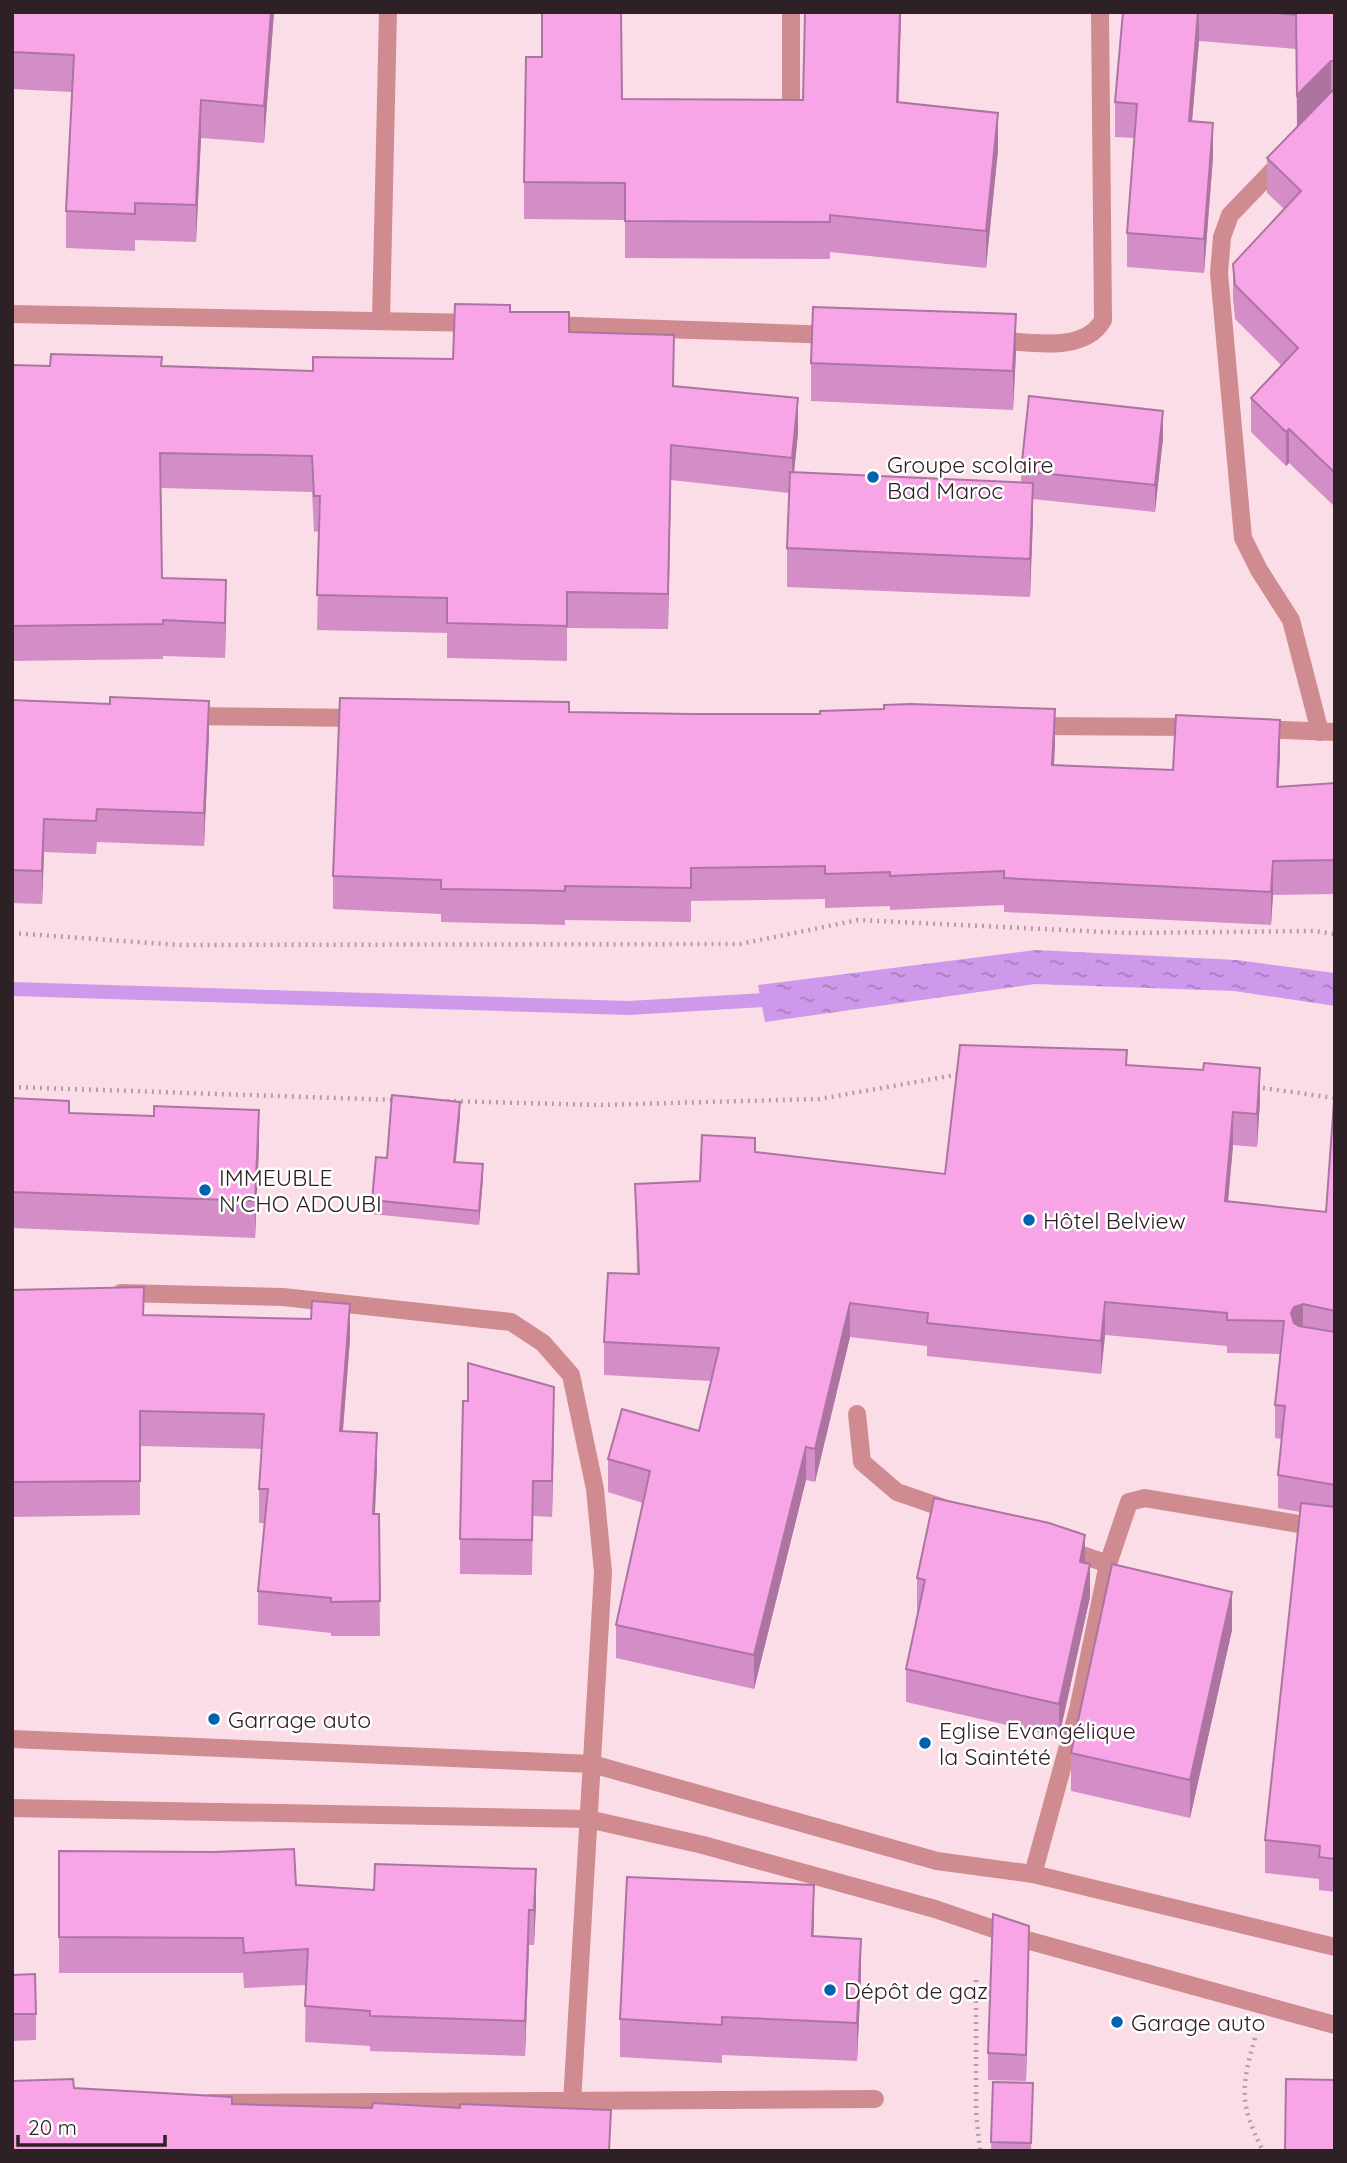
<svg xmlns="http://www.w3.org/2000/svg" width="1347" height="2163" font-family="Quicksand,sans-serif">
  <defs>
    <pattern id="water-ripples" width="26" height="14" patternUnits="userSpaceOnUse" patternTransform="scale(1.75)"><rect width="26" height="14" fill="#ce99eb"/><path d="M2 4q2-2 4 0t4 0M15 11q2-2 4 0t4 0" fill="none" stroke="#a87cbe"/></pattern>
  </defs>
  <rect width="100%" height="100%" fill="#fbdde8"/>
  <path fill="url(#water-ripples)" d="M 1036,950 L 1237,960 L 1335,973 L 1335,1006 L 1234,991 L 1035,984 L 765,1022 L 758,985 Z"/>
  <g fill="none" stroke-linecap="round" stroke-linejoin="round">
    <path stroke="#ce99eb" stroke-width="14" d="M 12,989 L 629,1008 L 780,999"/>
    <g stroke="#b59da6" stroke-width="4.5" stroke-dasharray="2 5" stroke-linecap="butt">
      <path d="M 12,933 L 178,945 L 740,944 L 858,920 L 1126,933 L 1314,931 L 1335,934"/>
      <path d="M 12,1087 L 396,1100"/>
      <path d="M 1256,1087 L 1335,1098"/>
      <path d="M 447,1101 L 597,1105 L 819,1099 L 961,1074"/>
      <path d="M 976,1980 L 976,2112 L 980,2151"/>
      <path d="M 1255,2038 C 1241,2087 1239,2104 1263,2151"/>
    </g>
    <g stroke="#cf8b8f" stroke-width="18">
      <path d="M 791,12 L 791,101"/>
      <path d="M 1284,159 L 1230,215 L 1222,237 L 1219,273 L 1243,538 L 1259,570 L 1291,620 L 1320,732"/>
      <path d="M 12,314 L 478,323"/>
      <path d="M 381,319 L 388,12"/>
      <path d="M 548,325 L 834,335"/>
      <path d="M 992,340 C 1026,341 1084,355 1103,320 L 1100,12"/>
      <path d="M 187,716 L 362,718"/>
      <path d="M 1034,726 L 1198,727"/>
      <path d="M 1258,729 L 1335,732"/>
      <path d="M 121,1293 L 283,1297 L 511,1322 L 543,1343 L 571,1375 L 595,1489 L 603,1572 L 572,2103"/>
      <path d="M 857,1414 L 862,1462 L 897,1492 L 955,1512"/>
      <path d="M 1065,1549 L 1108,1564"/>
      <path d="M 12,1739 L 592,1764 L 937,1861 L 1033,1874 L 1335,1947"/>
      <path d="M 12,1808 L 588,1819 L 703,1845 L 935,1909 L 1023,1939 L 1335,2025"/>
      <path d="M 1033,1874 L 1078,1710 L 1108,1564 L 1129,1502 L 1145,1498 L 1335,1530"/>
      <path d="M 210,2103 L 875,2099"/>
    </g>
  </g>
  <g fill="#d48ec7">
    <path d="M 12,12 L 274,12 L 264,143 L 201,138 L 196,242 L 135,240 L 135,251 L 66,248 L 66,211 L 72,92 L 12,89 Z"/>
    <path d="M 805,12 L 901,12 L 899,102 L 998,150 L 986,268 L 830,252 L 830,259 L 625,258 L 625,220 L 524,219 L 524,182 L 542,57 L 622,99 L 803,100 Z"/>
    <path d="M 1123,12 L 1335,12 L 1335,507 L 1289,463 L 1286,466 L 1251,432 L 1251,398 L 1281,365 L 1235,319 L 1233,298 L 1233,264 L 1284,209 L 1267,193 L 1267,158 L 1297,128 L 1296,49 L 1199,41 L 1192,121 L 1213,157 L 1204,273 L 1127,267 L 1127,233 L 1135,138 L 1115,137 L 1115,102 Z"/>
    <path d="M 510,312 L 569,332 L 673,386 L 798,433 L 794,472 L 1021,483 L 1021,471 L 1163,438 L 1155,512 L 1033,499 L 1030,597 L 787,587 L 787,548 L 789,493 L 671,480 L 668,629 L 567,628 L 567,661 L 447,658 L 447,633 L 317,630 L 319,531 L 314,532 L 312,492 L 161,488 L 162,578 L 226,615 L 225,658 L 163,656 L 163,659 L 12,661 L 12,365 L 162,366 L 313,371 L 453,359 Z"/>
    <path d="M 1016,352 L 1013,410 L 811,401 L 811,363 Z"/>
    <path d="M 12,700 L 209,734 L 204,846 L 97,842 L 96,854 L 44,852 L 42,904 L 12,903 Z"/>
    <path d="M 569,712 L 1055,743 L 1054,765 L 1173,770 L 1280,754 L 1278,787 L 1335,783 L 1335,894 L 1273,895 L 1271,925 L 1004,912 L 1004,905 L 890,910 L 890,906 L 825,908 L 825,899 L 691,901 L 691,922 L 565,920 L 565,925 L 441,922 L 441,914 L 333,909 L 333,876 Z"/>
    <path d="M 1127,1065 L 1260,1101 L 1257,1147 L 1233,1145 L 1228,1202 L 1326,1212 L 1335,1087 L 1335,1892 L 1319,1890 L 1319,1879 L 1265,1873 L 1265,1840 L 1300,1512 L 1278,1508 L 1278,1475 L 1282,1439 L 1275,1438 L 1275,1405 L 1280,1354 L 1227,1353 L 1227,1346 L 1105,1335 L 1101,1374 L 927,1356 L 927,1346 L 850,1337 L 815,1482 L 806,1480 L 754,1689 L 616,1658 L 616,1625 L 643,1503 L 608,1492 L 608,1459 L 699,1431 L 711,1381 L 604,1375 L 604,1342 L 637,1274 L 635,1184 L 700,1181 L 755,1152 L 945,1174 Z"/>
    <path d="M 12,1098 L 69,1113 L 259,1147 L 255,1238 L 12,1228 Z"/>
    <path d="M 460,1116 L 456,1162 L 483,1178 L 479,1225 L 372,1214 L 372,1200 L 387,1158 Z"/>
    <path d="M 12,1290 L 144,1315 L 350,1339 L 343,1431 L 377,1467 L 375,1514 L 379,1514 L 380,1636 L 331,1636 L 331,1633 L 258,1625 L 258,1591 L 265,1523 L 259,1523 L 259,1489 L 262,1449 L 140,1446 L 140,1515 L 12,1517 Z"/>
    <path d="M 468,1401 L 554,1423 L 552,1517 L 533,1516 L 532,1575 L 460,1574 L 460,1539 Z"/>
    <path d="M 1085,1563 L 1090,1597 L 1059,1737 L 906,1702 L 906,1669 L 919,1612 L 917,1612 L 917,1578 Z"/>
    <path d="M 1232,1630 L 1190,1818 L 1071,1791 L 1071,1753 Z"/>
    <path d="M 59,1851 L 296,1885 L 536,1904 L 534,1945 L 529,1945 L 525,2056 L 370,2051 L 370,2046 L 305,2042 L 306,1985 L 244,1988 L 243,1973 L 59,1973 Z"/>
    <path d="M 814,1936 L 861,1977 L 857,2061 L 722,2055 L 722,2063 L 620,2057 L 620,2019 Z"/>
    <path d="M 1029,1953 L 1026,2081 L 988,2080 L 988,2053 Z"/>
    <path d="M 12,1975 L 36,2014 L 36,2040 L 12,2041 Z"/>
    <path d="M 993,2082 L 1033,2083 L 1031,2151 L 991,2151 Z"/>
  </g>
  <g fill="#ad74a2">
    <path d="M 271,12 L 274,12 L 264,143 L 264,106 Z"/>
    <path d="M 900,12 L 901,12 L 897,139 L 897,102 Z"/>
    <path d="M 1199,12 L 1199,41 L 1189,155 L 1189,121 Z"/>
    <path d="M 1331,61 L 1331,95 L 1297,129 L 1297,95 Z"/>
    <path d="M 201,100 L 201,138 L 196,242 L 196,205 Z"/>
    <path d="M 998,113 L 998,150 L 986,268 L 986,231 Z"/>
    <path d="M 1213,123 L 1213,157 L 1204,273 L 1204,239 Z"/>
    <path d="M 1016,314 L 1016,352 L 1013,410 L 1013,371 Z"/>
    <path d="M 798,398 L 798,433 L 792,493 L 792,458 Z"/>
    <path d="M 1163,411 L 1163,438 L 1155,512 L 1155,485 Z"/>
    <path d="M 1289,429 L 1289,463 L 1286,466 L 1286,432 Z"/>
    <path d="M 671,445 L 671,480 L 668,629 L 668,594 Z"/>
    <path d="M 1033,483 L 1033,521 L 1030,597 L 1030,559 Z"/>
    <path d="M 226,580 L 226,615 L 225,658 L 225,623 Z"/>
    <path d="M 209,701 L 209,734 L 204,846 L 204,813 Z"/>
    <path d="M 1055,709 L 1055,743 L 1052,798 L 1052,765 Z"/>
    <path d="M 1280,720 L 1280,754 L 1277,820 L 1277,787 Z"/>
    <path d="M 44,819 L 44,852 L 42,904 L 42,871 Z"/>
    <path d="M 1273,861 L 1273,895 L 1271,925 L 1271,892 Z"/>
    <path d="M 1260,1068 L 1260,1101 L 1257,1147 L 1257,1114 Z"/>
    <path d="M 460,1102 L 460,1116 L 454,1176 L 454,1162 Z"/>
    <path d="M 259,1110 L 259,1147 L 255,1238 L 255,1201 Z"/>
    <path d="M 1233,1112 L 1233,1145 L 1225,1234 L 1225,1201 Z"/>
    <path d="M 483,1164 L 483,1178 L 479,1225 L 479,1211 Z"/>
    <path d="M 1105,1302 L 1105,1335 L 1101,1374 L 1101,1341 Z"/>
    <path d="M 850,1303 L 850,1337 L 815,1482 L 815,1449 Z"/>
    <path d="M 350,1304 L 350,1339 L 340,1465 L 340,1431 Z"/>
    <path d="M 1303,1304 L 1303,1337 L 1291,1347 L 1291,1313 L 1294,1307 Z"/>
    <path d="M 554,1387 L 554,1423 L 552,1517 L 552,1481 Z"/>
    <path d="M 377,1433 L 377,1467 L 373,1548 L 373,1514 Z"/>
    <path d="M 806,1447 L 806,1480 L 754,1689 L 754,1655 Z"/>
    <path d="M 1085,1535 L 1085,1568 L 1080,1562 Z"/>
    <path d="M 1090,1564 L 1090,1597 L 1059,1737 L 1059,1704 Z"/>
    <path d="M 1232,1592 L 1232,1630 L 1190,1818 L 1190,1780 Z"/>
    <path d="M 536,1869 L 536,1904 L 534,1945 L 534,1910 Z"/>
    <path d="M 814,1885 L 814,1923 L 812,1975 L 812,1936 Z"/>
    <path d="M 529,1910 L 529,1945 L 525,2056 L 525,2021 Z"/>
    <path d="M 1029,1926 L 1029,1953 L 1026,2081 L 1026,2055 Z"/>
    <path d="M 861,1939 L 861,1977 L 857,2061 L 857,2023 Z"/>
  </g>
  <g fill="#f7a5e7" stroke="#ad74a2" stroke-width="2">
    <path d="M 12,12 L 271,12 L 264,106 L 201,100 L 196,205 L 135,203 L 135,214 L 66,211 L 74,55 L 12,52 Z"/>
    <path d="M 542,12 L 621,12 L 622,99 L 803,100 L 805,12 L 900,12 L 897,102 L 998,113 L 986,231 L 830,215 L 830,222 L 625,221 L 625,183 L 524,182 L 526,57 L 542,57 Z"/>
    <path d="M 1123,12 L 1198,12 L 1189,121 L 1213,123 L 1204,239 L 1127,233 L 1137,104 L 1115,102 Z"/>
    <path d="M 1264,12 L 1335,12 L 1335,61 L 1331,61 L 1297,95 L 1296,15 Z"/>
    <path d="M 1335,88 L 1335,473 L 1289,429 L 1286,432 L 1251,398 L 1298,348 L 1235,285 L 1233,264 L 1301,191 L 1267,158 Z"/>
    <path d="M 455,304 L 510,305 L 510,312 L 569,312 L 569,332 L 674,335 L 673,386 L 798,398 L 792,458 L 671,445 L 668,594 L 567,592 L 567,626 L 447,623 L 447,598 L 317,595 L 320,496 L 314,496 L 312,456 L 160,453 L 162,578 L 226,580 L 225,623 L 163,620 L 163,624 L 12,626 L 12,365 L 50,366 L 51,354 L 162,357 L 161,366 L 313,371 L 313,357 L 453,359 Z"/>
    <path d="M 813,307 L 1016,314 L 1013,371 L 811,363 Z"/>
    <path d="M 1029,396 L 1163,411 L 1155,485 L 1021,471 Z"/>
    <path d="M 790,472 L 1033,483 L 1030,559 L 787,548 Z"/>
    <path d="M 110,697 L 209,701 L 204,813 L 97,809 L 96,821 L 44,819 L 42,871 L 12,870 L 12,700 L 110,704 Z"/>
    <path d="M 340,698 L 569,702 L 569,712 L 692,714 L 820,714 L 820,711 L 884,709 L 884,705 L 911,704 L 1055,709 L 1052,765 L 1173,770 L 1176,715 L 1280,720 L 1277,787 L 1335,783 L 1335,860 L 1273,861 L 1271,892 L 1004,878 L 1004,871 L 890,876 L 890,872 L 825,874 L 825,866 L 691,868 L 691,888 L 565,886 L 565,891 L 441,889 L 441,880 L 333,876 Z"/>
    <path d="M 960,1045 L 1127,1050 L 1126,1065 L 1203,1070 L 1204,1063 L 1260,1068 L 1257,1114 L 1233,1112 L 1225,1201 L 1326,1212 L 1335,1087 L 1335,1311 L 1303,1304 L 1294,1307 L 1291,1313 L 1294,1323 L 1299,1326 L 1335,1332 L 1335,1485 L 1278,1475 L 1285,1406 L 1275,1405 L 1284,1321 L 1227,1320 L 1227,1313 L 1105,1302 L 1101,1341 L 927,1323 L 928,1313 L 850,1303 L 815,1449 L 806,1447 L 754,1655 L 616,1625 L 650,1471 L 608,1459 L 622,1409 L 699,1431 L 719,1348 L 604,1342 L 608,1273 L 639,1274 L 635,1184 L 700,1181 L 702,1135 L 755,1138 L 755,1152 L 945,1174 Z"/>
    <path d="M 392,1095 L 460,1102 L 454,1162 L 483,1164 L 479,1211 L 372,1200 L 376,1157 L 387,1158 Z"/>
    <path d="M 12,1098 L 69,1101 L 69,1113 L 154,1116 L 154,1106 L 259,1110 L 255,1201 L 12,1192 Z"/>
    <path d="M 144,1287 L 143,1315 L 311,1319 L 312,1301 L 350,1304 L 340,1431 L 377,1433 L 373,1514 L 379,1514 L 380,1601 L 331,1602 L 331,1598 L 258,1591 L 268,1489 L 259,1489 L 264,1414 L 140,1411 L 140,1481 L 12,1482 L 12,1290 Z"/>
    <path d="M 468,1363 L 554,1387 L 552,1481 L 533,1481 L 532,1540 L 460,1539 L 463,1401 L 468,1401 Z"/>
    <path d="M 934,1498 L 1049,1523 L 1085,1535 L 1080,1562 L 1090,1564 L 1059,1704 L 906,1669 L 925,1580 L 917,1578 Z"/>
    <path d="M 1301,1503 L 1335,1507 L 1335,1859 L 1319,1857 L 1320,1846 L 1265,1840 Z"/>
    <path d="M 1112,1564 L 1232,1592 L 1190,1780 L 1071,1753 Z"/>
    <path d="M 294,1849 L 296,1885 L 374,1890 L 375,1864 L 536,1869 L 534,1910 L 529,1910 L 525,2021 L 370,2016 L 370,2011 L 305,2006 L 308,1949 L 244,1953 L 243,1938 L 59,1937 L 59,1851 L 212,1852 Z"/>
    <path d="M 627,1877 L 814,1885 L 812,1936 L 861,1939 L 857,2023 L 722,2017 L 722,2025 L 620,2019 Z"/>
    <path d="M 993,1914 L 1029,1926 L 1026,2055 L 988,2053 Z"/>
    <path d="M 35,1974 L 36,2014 L 12,2014 L 12,1975 Z"/>
    <path d="M 73,2079 L 74,2088 L 232,2097 L 232,2104 L 372,2108 L 373,2103 L 460,2108 L 460,2104 L 611,2110 L 609,2151 L 12,2151 L 12,2081 Z"/>
    <path d="M 1286,2079 L 1335,2080 L 1335,2151 L 1285,2151 Z"/>
    <path d="M 993,2082 L 1033,2083 L 1031,2143 L 991,2142 Z"/>
  </g>
  <g fill="#0063af" stroke="#fff" stroke-width="2.5">
    <circle cx="873" cy="477" r="7"/>
    <circle cx="205" cy="1190" r="7"/>
    <circle cx="1029" cy="1220" r="7"/>
    <circle cx="214" cy="1719" r="7"/>
    <circle cx="925" cy="1743" r="7"/>
    <circle cx="830" cy="1990" r="7"/>
    <circle cx="1117" cy="2022" r="7"/>
  </g>
  <g text-anchor="middle" dominant-baseline="central" stroke-width="5" stroke-linejoin="round" paint-order="stroke">
    <g font-size="23" fill="#2e2126" stroke="#fff" text-anchor="start">
      <text x="887" y="464">Groupe scolaire<tspan x="887" dy="26">Bad Maroc</tspan></text>
      <text x="219" y="1177">IMMEUBLE<tspan x="219" dy="26">N'CHO ADOUBI</tspan></text>
      <text x="1043" y="1220">Hôtel Belview</text>
      <text x="228" y="1719">Garrage auto</text>
      <text x="939" y="1730">Eglise Evangélique<tspan x="939" dy="26">la Saintété</tspan></text>
      <text x="844" y="1990">Dépôt de gaz</text>
      <text x="1131" y="2022">Garage auto</text>
    </g>
  </g>
  <rect width="1347" height="2163" fill="none" stroke="#2e2126" stroke-width="28"/>
  <path d="M18 2135v10h147v-10" fill="none" stroke="#2e2126" stroke-width="3.5"/>
  <text x="28" y="2135" font-size="21" fill="#2e2126" stroke="#ffffff" stroke-width="5" paint-order="stroke">20 m</text>
</svg>
